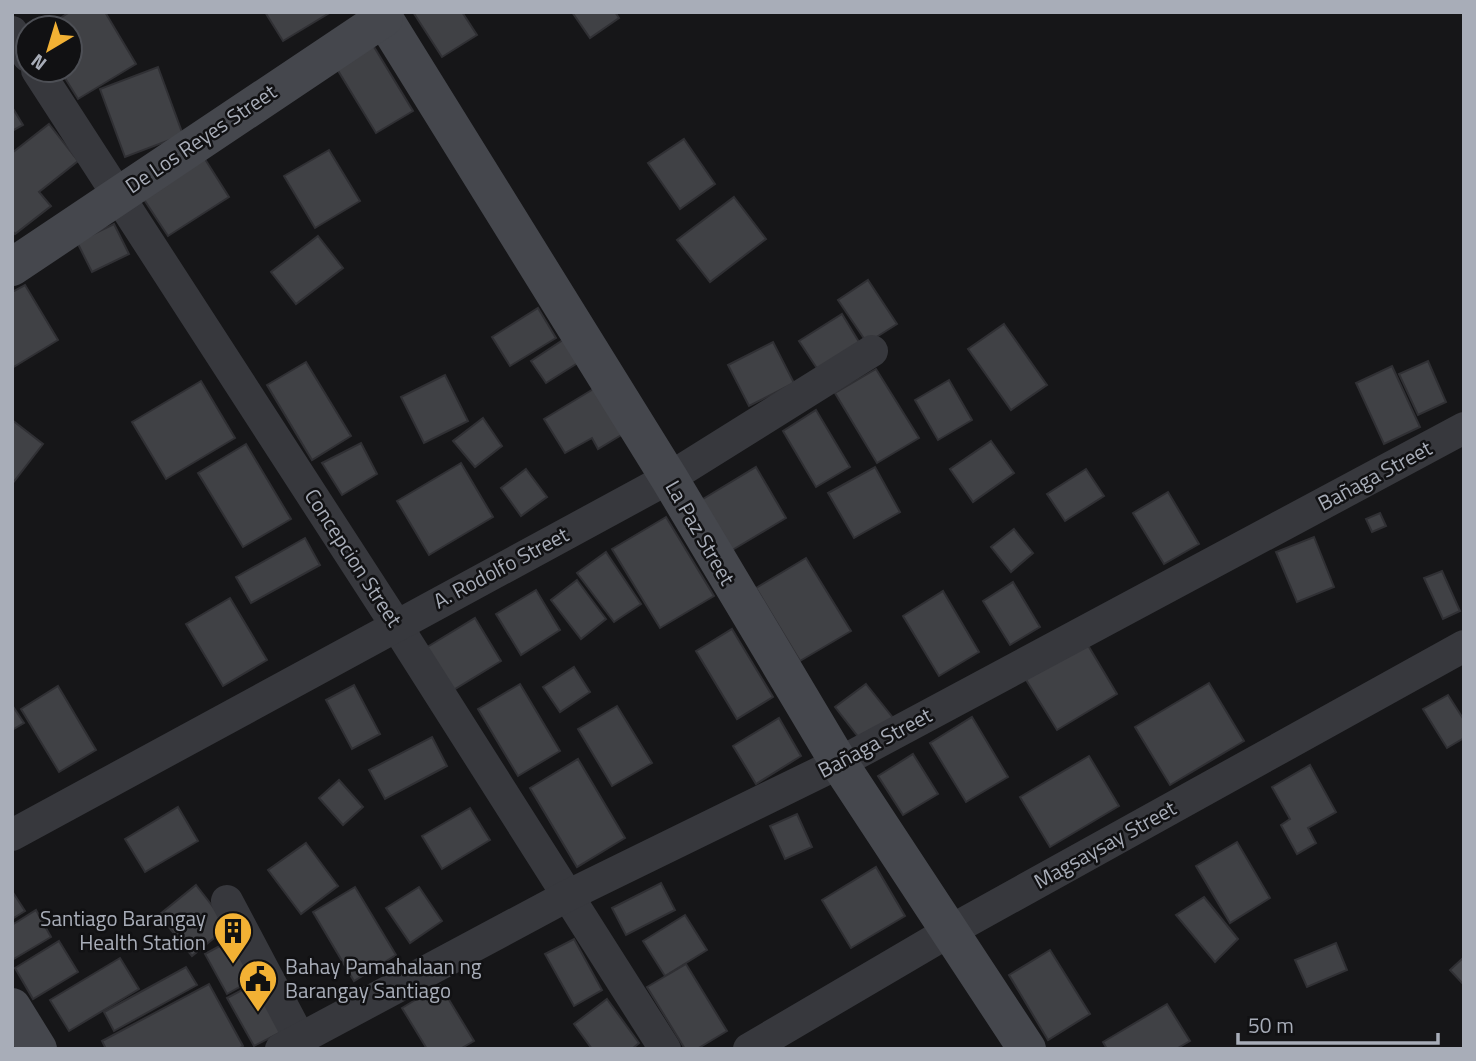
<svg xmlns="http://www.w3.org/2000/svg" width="1476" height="1061" viewBox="0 0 1476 1061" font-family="'Titillium Web',sans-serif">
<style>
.building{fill:#404145;stroke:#303034;stroke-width:2}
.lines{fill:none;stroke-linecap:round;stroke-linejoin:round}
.street{stroke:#37383d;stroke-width:32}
.secondary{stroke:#45474d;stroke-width:38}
.labels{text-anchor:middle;stroke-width:5;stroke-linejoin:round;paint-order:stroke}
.street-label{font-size:21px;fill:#a8adb8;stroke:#111113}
.poi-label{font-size:21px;fill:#a8adb8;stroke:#111113;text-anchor:end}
</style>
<rect width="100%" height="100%" fill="#161618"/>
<g class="building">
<path d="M 70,12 L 105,12 L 136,64 L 78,99 L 60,70 L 70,70 L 70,28 L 44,28 Z"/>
<path d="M 265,12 L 331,12 L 283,41 Z"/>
<path d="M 413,12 L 462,12 L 477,35 L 442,57 Z"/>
<path d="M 572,12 L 615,12 L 619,18 L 590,38 Z"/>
<path d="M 368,37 L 413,111 L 376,133 L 331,59 Z"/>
<path d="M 158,67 L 183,135 L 125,157 L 100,89 Z"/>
<path d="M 12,107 L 23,125 L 12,131 Z"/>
<path d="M 49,124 L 78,161 L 39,192 L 51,206 L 15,234 L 12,230 L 12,153 Z"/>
<path d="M 684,139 L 715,184 L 680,209 L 648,163 Z"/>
<path d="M 329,150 L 360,201 L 315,228 L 284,176 Z"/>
<path d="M 203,156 L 229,197 L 168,236 L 141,195 Z"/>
<path d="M 734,197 L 766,239 L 710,282 L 677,240 Z"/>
<path d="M 114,224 L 129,254 L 92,272 L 77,242 Z"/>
<path d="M 318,236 L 343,268 L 296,304 L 271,272 Z"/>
<path d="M 868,280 L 897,324 L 867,343 L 838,300 Z"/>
<path d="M 25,285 L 58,340 L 12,368 L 12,292 Z"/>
<path d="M 538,308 L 556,338 L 510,366 L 492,337 Z"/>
<path d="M 842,314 L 862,347 L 820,373 L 799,341 Z"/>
<path d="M 1004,324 L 1047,385 L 1011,410 L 968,349 Z"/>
<path d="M 569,336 L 584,359 L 546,383 L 531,361 Z"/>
<path d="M 773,342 L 794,383 L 749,406 L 728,365 Z"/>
<path d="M 1428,361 L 1446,402 L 1418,415 L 1399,374 Z"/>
<path d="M 306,362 L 351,436 L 312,460 L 267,385 Z"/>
<path d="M 1392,366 L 1420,427 L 1384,444 L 1356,383 Z"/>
<path d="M 876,369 L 919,438 L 877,463 L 835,393 Z"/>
<path d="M 445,375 L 468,421 L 424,443 L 401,397 Z"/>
<path d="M 949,380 L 972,420 L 938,440 L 915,400 Z"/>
<path d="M 201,381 L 235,438 L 166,479 L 132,422 Z"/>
<path d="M 595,388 L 623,434 L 598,449 L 592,438 L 565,453 L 544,419 Z"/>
<path d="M 816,410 L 850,467 L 816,487 L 783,431 Z"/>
<path d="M 483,418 L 502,446 L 475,467 L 453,441 Z"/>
<path d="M 12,420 L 43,444 L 12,484 Z"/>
<path d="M 991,441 L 1014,473 L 973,502 L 950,469 Z"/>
<path d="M 361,443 L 377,474 L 342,495 L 322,463 Z"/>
<path d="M 246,444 L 291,519 L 243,547 L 198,473 Z"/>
<path d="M 461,463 L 493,517 L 429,555 L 397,501 Z"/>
<path d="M 756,467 L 786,518 L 729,552 L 698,502 Z"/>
<path d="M 875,467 L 900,512 L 854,538 L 828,493 Z"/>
<path d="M 526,469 L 547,497 L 521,516 L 501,488 Z"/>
<path d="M 1086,469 L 1104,496 L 1065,521 L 1047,494 Z"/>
<path d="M 1168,492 L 1199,544 L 1164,564 L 1133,513 Z"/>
<path d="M 1380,513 L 1386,526 L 1372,532 L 1366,519 Z"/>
<path d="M 666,517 L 714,596 L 660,628 L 612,549 Z"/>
<path d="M 1014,529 L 1033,553 L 1011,572 L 991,547 Z"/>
<path d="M 1314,537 L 1334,587 L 1297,602 L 1276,552 Z"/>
<path d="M 305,538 L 320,565 L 251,603 L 236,577 Z"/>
<path d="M 606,552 L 641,604 L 614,622 L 577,573 Z"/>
<path d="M 806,558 L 851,631 L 800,661 L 756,588 Z"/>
<path d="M 1442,571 L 1460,611 L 1443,619 L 1424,578 Z"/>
<path d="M 577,580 L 606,619 L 581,639 L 551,600 Z"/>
<path d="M 1013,582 L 1040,627 L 1010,645 L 983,601 Z"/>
<path d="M 536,590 L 560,630 L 521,655 L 496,614 Z"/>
<path d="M 943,591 L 979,652 L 939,676 L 903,616 Z"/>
<path d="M 230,598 L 267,660 L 223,686 L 186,624 Z"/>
<path d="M 475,618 L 501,661 L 450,692 L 424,649 Z"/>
<path d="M 732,629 L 773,697 L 737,719 L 696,651 Z"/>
<path d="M 1086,642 L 1117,694 L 1057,730 L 1025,678 Z"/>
<path d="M 574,667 L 590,692 L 560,712 L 543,687 Z"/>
<path d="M 1209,683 L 1244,741 L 1170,785 L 1135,727 Z"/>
<path d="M 520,684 L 560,751 L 518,776 L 478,709 Z"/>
<path d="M 866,684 L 894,719 L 863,743 L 835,707 Z"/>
<path d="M 354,685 L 380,734 L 352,749 L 326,700 Z"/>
<path d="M 58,686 L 96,750 L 59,772 L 21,709 Z"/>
<path d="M 1448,695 L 1464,720 L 1464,738 L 1447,748 L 1423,709 Z"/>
<path d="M 12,705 L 24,723 L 12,730 Z"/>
<path d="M 617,706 L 652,763 L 612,786 L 578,729 Z"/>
<path d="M 972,717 L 1008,777 L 966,802 L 930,743 Z"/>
<path d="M 779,718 L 801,756 L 756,784 L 733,746 Z"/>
<path d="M 432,737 L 447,766 L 385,799 L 369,770 Z"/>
<path d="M 913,754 L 938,794 L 903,815 L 878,776 Z"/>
<path d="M 1089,756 L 1119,806 L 1050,847 L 1020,797 Z"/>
<path d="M 578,759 L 625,838 L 577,867 L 530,788 Z"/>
<path d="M 1310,765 L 1336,812 L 1308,828 L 1316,843 L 1297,854 L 1281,825 L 1290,819 L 1272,787 Z"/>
<path d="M 339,780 L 363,807 L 343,825 L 319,798 Z"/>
<path d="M 178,807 L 198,841 L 145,872 L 125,839 Z"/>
<path d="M 470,808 L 490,840 L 442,869 L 422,836 Z"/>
<path d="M 797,814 L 812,847 L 785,859 L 770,826 Z"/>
<path d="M 1237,842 L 1270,898 L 1230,923 L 1196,866 Z"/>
<path d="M 306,843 L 338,886 L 301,914 L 268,870 Z"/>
<path d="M 876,867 L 905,916 L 851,948 L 822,900 Z"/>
<path d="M 661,883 L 675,910 L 626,935 L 612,908 Z"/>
<path d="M 196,885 L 214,908 L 236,920 L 192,956 L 159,915 Z"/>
<path d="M 355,887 L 396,955 L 354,981 L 313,912 Z"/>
<path d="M 419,887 L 442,921 L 410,943 L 386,908 Z"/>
<path d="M 12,891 L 25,911 L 12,919 Z"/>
<path d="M 1204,897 L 1238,939 L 1215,962 L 1176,915 Z"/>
<path d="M 36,910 L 51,937 L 12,960 L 12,925 Z"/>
<path d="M 685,915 L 707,950 L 665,976 L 643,941 Z"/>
<path d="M 238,936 L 261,975 L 227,994 L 205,954 Z"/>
<path d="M 574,939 L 602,990 L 574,1006 L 545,954 Z"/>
<path d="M 59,941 L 78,972 L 33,999 L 15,968 Z"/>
<path d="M 1336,943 L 1347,970 L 1307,987 L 1295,960 Z"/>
<path d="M 1050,950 L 1090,1014 L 1048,1040 L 1009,975 Z"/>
<path d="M 1464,957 L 1464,985 L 1450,970 Z"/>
<path d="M 120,958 L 139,989 L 69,1031 L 50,1000 Z"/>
<path d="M 686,964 L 727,1031 L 697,1049 L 685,1049 L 647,987 Z"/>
<path d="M 186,967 L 197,985 L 114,1031 L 104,1012 Z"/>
<path d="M 261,980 L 289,1028 L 254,1046 L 227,998 Z"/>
<path d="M 209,984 L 243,1046 L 238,1049 L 106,1049 L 102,1041 Z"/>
<path d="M 440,985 L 474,1041 L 460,1049 L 427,1049 L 402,1008 Z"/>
<path d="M 607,999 L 639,1043 L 632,1049 L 592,1049 L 574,1024 Z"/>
<path d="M 1167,1004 L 1190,1041 L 1176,1049 L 1107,1049 L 1103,1042 Z"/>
</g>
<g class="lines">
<g class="street">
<path d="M 12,32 L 28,56"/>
<path d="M 37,70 L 396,625 L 665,1049"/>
<path d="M 12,835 L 669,478 L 872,351"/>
<path d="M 227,901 L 300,1039"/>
<path d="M 281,1049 L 567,896 L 839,763 L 1464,428"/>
<path d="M 749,1049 L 950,931 L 1464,646"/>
</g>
<g class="secondary">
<path d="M 380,12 L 669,478 L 839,763 L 1027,1049"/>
<path d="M 12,267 L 384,18"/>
<path d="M 12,1007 L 38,1049"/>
</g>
</g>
<defs>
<g id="building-pin" transform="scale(2.0125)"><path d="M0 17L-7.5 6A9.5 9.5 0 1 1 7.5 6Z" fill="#f2b134" stroke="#111113"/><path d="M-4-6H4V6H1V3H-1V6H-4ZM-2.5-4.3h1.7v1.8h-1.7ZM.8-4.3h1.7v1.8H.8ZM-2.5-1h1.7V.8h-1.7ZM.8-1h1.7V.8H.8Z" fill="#111"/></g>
<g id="civic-pin" transform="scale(2.0125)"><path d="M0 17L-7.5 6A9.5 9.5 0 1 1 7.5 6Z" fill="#f2b134" stroke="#111113"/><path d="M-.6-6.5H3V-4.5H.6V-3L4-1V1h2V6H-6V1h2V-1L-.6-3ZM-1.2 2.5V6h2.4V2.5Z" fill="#111"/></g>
</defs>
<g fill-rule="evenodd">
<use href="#building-pin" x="233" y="931"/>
<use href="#civic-pin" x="258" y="979"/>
</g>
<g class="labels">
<g class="street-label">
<text transform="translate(201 139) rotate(-34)" y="7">De Los Reyes Street</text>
<text transform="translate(1375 476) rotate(-28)" y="7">Bañaga Street</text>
<text transform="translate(700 533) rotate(60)" y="7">La Paz Street</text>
<text transform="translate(353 558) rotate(57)" y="7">Concepcion Street</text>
<text transform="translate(501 568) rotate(-28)" y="7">A. Rodolfo Street</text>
<text transform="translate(875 743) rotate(-28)" y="7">Bañaga Street</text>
<text transform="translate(1105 845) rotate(-29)" y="7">Magsaysay Street</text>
</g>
<g class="poi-label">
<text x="206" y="926">Santiago Barangay<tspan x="206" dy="24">Health Station</tspan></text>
<text x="285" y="974" text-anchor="start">Bahay Pamahalaan ng<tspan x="285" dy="24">Barangay Santiago</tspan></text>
</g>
</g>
<rect width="1476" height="1061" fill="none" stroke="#a8adb8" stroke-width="28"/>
<g transform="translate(49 49) rotate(218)"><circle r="33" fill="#111113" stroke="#4d4f55" stroke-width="2"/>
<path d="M0-5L12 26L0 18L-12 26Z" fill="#f2b134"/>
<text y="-10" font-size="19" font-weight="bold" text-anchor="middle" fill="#a8adb8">N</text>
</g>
<path d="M1238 1033v10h200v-10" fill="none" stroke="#a8adb8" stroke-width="3.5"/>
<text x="1248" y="1033" font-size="21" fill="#a8adb8" stroke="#111113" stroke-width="5" paint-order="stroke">50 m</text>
</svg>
